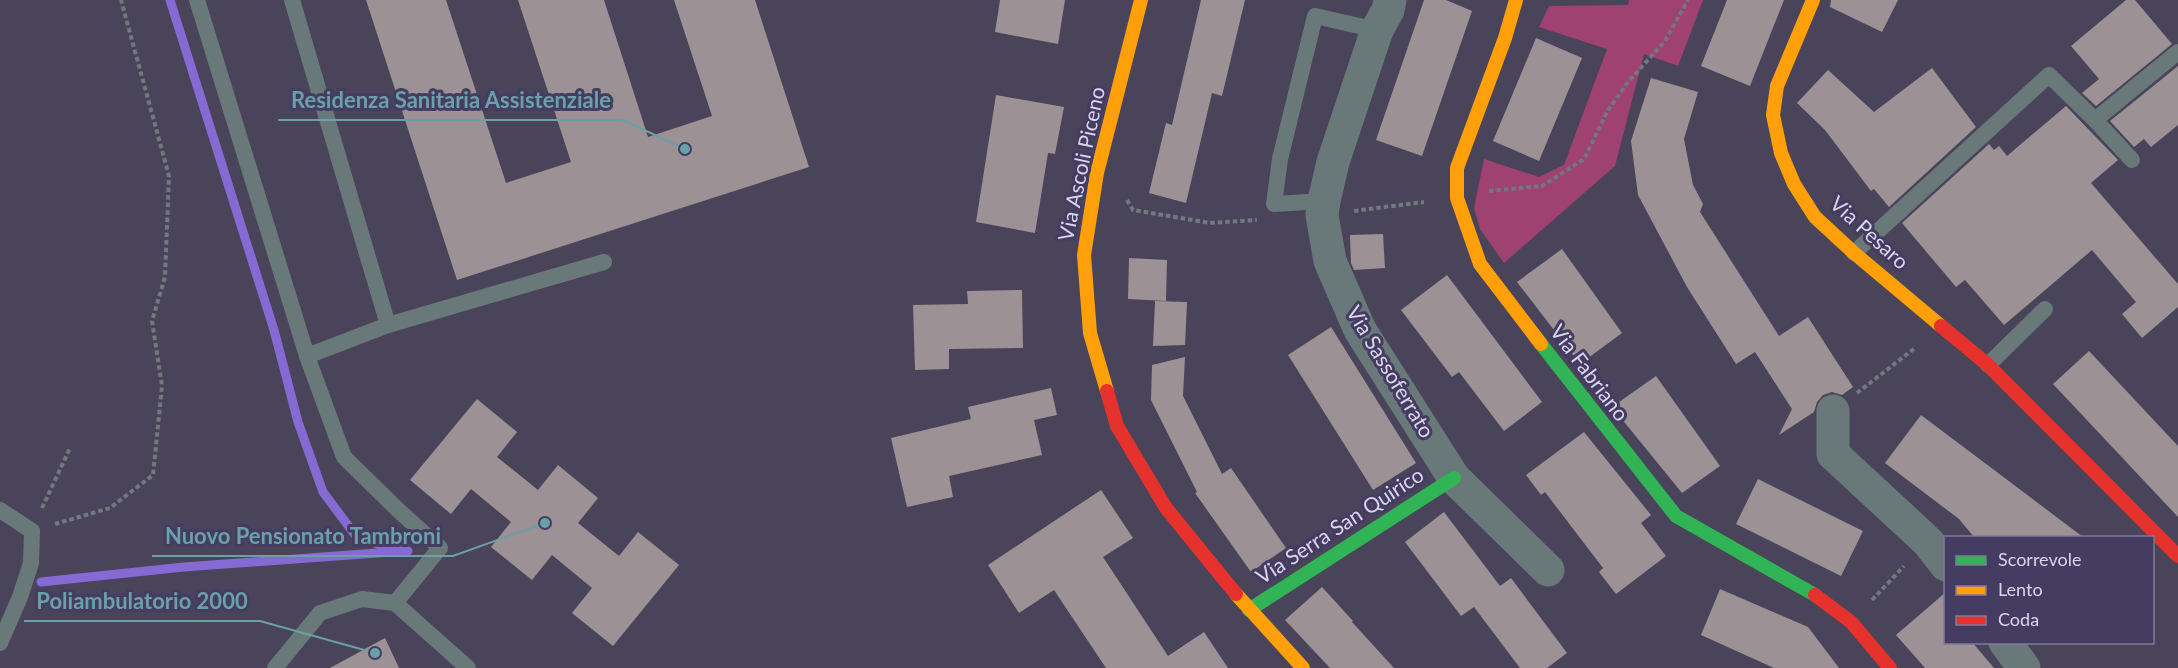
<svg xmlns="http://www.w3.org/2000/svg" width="2178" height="668" viewBox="0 0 2178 668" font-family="Lato,sans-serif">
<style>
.green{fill:#9f4171}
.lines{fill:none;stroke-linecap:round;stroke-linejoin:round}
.stream{stroke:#866ad3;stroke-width:9}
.building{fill:#9c9195}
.path{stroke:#71797e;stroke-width:4;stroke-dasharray:4.5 3;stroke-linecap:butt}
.lane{stroke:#69797a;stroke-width:16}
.street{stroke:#69797a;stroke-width:33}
.fast{stroke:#30b455;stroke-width:14}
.slow{stroke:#ff9f0a;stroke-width:14}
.jam{stroke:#e5322d;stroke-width:14}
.labels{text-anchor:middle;stroke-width:6;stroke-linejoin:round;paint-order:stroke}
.street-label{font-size:21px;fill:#d9d5ec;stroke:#443c61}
.leader{fill:none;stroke:#6aa1a7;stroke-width:2}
.callout-dot{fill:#6aa1a7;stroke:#443c61;stroke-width:2}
.callout-label{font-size:22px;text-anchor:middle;font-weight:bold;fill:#6aa1a7;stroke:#443c61;stroke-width:6;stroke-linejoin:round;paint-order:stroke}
</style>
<rect width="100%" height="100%" fill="#494459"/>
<path class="green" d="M 1629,0 L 1703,0 L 1678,66 L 1644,54 L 1615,166 L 1504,263 L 1480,229 L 1474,208 L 1484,159 L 1539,177 L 1564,165 L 1607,49 L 1539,27 L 1549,6 L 1628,5 Z"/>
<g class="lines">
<g class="stream">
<path d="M 170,0 L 274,330 L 298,422 L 323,492 L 356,536 L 396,551 L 408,551"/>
<path d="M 41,582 L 184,567 L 391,552"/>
</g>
</g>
<g class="building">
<path d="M 366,0 L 446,0 L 506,183 L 571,162 L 518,0 L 604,0 L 648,137 L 712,116 L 674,0 L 755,0 L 809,167 L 457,280 Z"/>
<path d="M 1000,0 L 1065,0 L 1058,44 L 995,32 Z"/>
<path d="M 1201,0 L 1245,0 L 1222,96 L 1212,93 L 1186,203 L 1149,193 L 1166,123 L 1172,125 Z"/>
<path d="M 1424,0 L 1446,0 L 1472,11 L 1422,156 L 1376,140 Z"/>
<path d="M 1727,0 L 1784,0 L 1750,86 L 1701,66 Z"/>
<path d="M 1831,0 L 1898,0 L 1882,32 L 1830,7 Z"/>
<path d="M 2126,0 L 2135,0 L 2172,44 L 2096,106 L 2082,93 L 2099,79 L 2071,46 Z"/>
<path d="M 1536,38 L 1582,58 L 1539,161 L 1493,141 Z"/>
<path d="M 2178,66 L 2178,125 L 2151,147 L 2144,139 L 2134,147 L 2110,121 Z"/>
<path d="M 1932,68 L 1976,127 L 1889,207 L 1874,189 L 1871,191 L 1825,130 L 1797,103 L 1828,70 L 1874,112 Z"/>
<path d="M 1651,78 L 1698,92 L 1684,139 L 1693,185 L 1703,204 L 1700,212 L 1779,336 L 1808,317 L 1853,387 L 1842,395 L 1832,392 L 1823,395 L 1817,402 L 1814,412 L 1779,435 L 1792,409 L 1755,352 L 1736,364 L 1687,287 L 1638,195 L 1631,141 Z"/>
<path d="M 996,95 L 1064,107 L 1055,154 L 1048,153 L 1035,233 L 976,222 Z"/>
<path d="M 2066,106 L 2118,160 L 2091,183 L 2178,284 L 2178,307 L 2142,338 L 2122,314 L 2136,302 L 2092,250 L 2004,325 L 1965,280 L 1956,287 L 1902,223 L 1989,144 L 1994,150 L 1999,146 L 2007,156 Z"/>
<path d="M 1383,234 L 1385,268 L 1354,270 L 1351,263 L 1350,235 Z"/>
<path d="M 1562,249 L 1622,333 L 1580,364 L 1517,282 Z"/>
<path d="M 1129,258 L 1167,260 L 1166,301 L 1128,299 Z"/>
<path d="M 1447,275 L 1542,402 L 1504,431 L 1459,372 L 1452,377 L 1401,310 Z"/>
<path d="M 1022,290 L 1023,348 L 949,349 L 949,369 L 915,370 L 913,305 L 968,304 L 967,291 Z"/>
<path d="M 1155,301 L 1187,302 L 1185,345 L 1153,346 Z"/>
<path d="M 1331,327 L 1416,463 L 1373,490 L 1288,355 Z"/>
<path d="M 2089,351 L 2178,446 L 2178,517 L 2053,384 Z"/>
<path d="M 1185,357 L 1183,396 L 1222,474 L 1231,468 L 1286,548 L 1251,572 L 1195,493 L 1197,492 L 1151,400 L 1152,365 Z"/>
<path d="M 1656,376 L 1720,466 L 1682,493 L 1612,407 Z"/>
<path d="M 1051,388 L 1057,415 L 1034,420 L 1042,455 L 949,476 L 953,497 L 907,507 L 891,438 L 971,419 L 968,407 Z"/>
<path d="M 477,399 L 517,432 L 497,457 L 538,490 L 558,465 L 598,498 L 578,523 L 619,556 L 638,532 L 679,565 L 613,646 L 572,613 L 592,588 L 552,555 L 532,580 L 491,547 L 511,522 L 471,489 L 451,514 L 410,480 Z"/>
<path d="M 1921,415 L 2083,537 L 1974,537 L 1959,519 L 1885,463 Z"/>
<path d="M 1584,432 L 1651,515 L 1641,523 L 1666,556 L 1616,594 L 1599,572 L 1603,568 L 1545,492 L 1541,495 L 1526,475 Z"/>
<path d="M 1758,479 L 1863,531 L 1841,576 L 1736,524 Z"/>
<path d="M 1101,490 L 1133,538 L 1103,557 L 1168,656 L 1204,632 L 1228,668 L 1106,668 L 1054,590 L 1019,613 L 988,565 Z"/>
<path d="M 1444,512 L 1500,586 L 1511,578 L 1567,653 L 1547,668 L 1520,668 L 1474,607 L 1461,616 L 1405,542 Z"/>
<path d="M 1322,587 L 1353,621 L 1352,622 L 1394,668 L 1330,668 L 1285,620 Z"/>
<path d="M 1720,589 L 1808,627 L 1839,668 L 1774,668 L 1701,635 Z"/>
<path d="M 1946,592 L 1946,642 L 1972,642 L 1994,668 L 1925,668 L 1896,635 Z"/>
<path d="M 385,638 L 399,668 L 330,668 Z"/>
</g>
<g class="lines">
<g class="path">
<path d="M 1489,191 L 1542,186 L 1584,159 L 1608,110 L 1628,82 L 1665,41 L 1688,0"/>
<path d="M 1127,200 L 1133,210 L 1210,223 L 1257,220"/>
<path d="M 1354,211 L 1424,202"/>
<path d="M 1857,393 L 1915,348"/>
<path d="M 42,508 L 70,448"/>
<path d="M 55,524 L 110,508 L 153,475 L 162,386 L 152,321 L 165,277 L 169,176 L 121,0"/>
<path d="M 1872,600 L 1904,566"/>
</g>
<g class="lane">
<path d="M 197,0 L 307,356 L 344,457 L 396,508 L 440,548 L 395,603"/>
<path d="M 292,0 L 388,325"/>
<path d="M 2095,120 L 2178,52"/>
<path d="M 1324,201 L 1274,204 L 1280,159 L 1315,16 L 1377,30"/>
<path d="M 1854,253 L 2049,75 L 2095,120 L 2132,160"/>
<path d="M 307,356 L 388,325 L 604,262"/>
<path d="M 1988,365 L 2045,309"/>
<path d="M 0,510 L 32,531 L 31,563 L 20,597 L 0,643"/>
<path d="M 275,668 L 320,613 L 362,599 L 395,603 L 468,668"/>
</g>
<g class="street">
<path d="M 1390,0 L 1388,10 L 1377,30 L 1333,162 L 1324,201 L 1322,215 L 1330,261 L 1360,330 L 1454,478 L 1548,570"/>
<path d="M 1833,411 L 1833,454 L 1928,542 L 1946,565"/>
<path d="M 2005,642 L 2024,668"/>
</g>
<g class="fast">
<path d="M 1541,344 L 1676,516 L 1815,595"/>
<path d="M 1249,610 L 1454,478"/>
</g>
<g class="slow">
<path d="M 1516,0 L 1505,38 L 1457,168 L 1457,198 L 1480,264 L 1541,344"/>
<path d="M 1813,0 L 1777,86 L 1773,115 L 1781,153 L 1794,184 L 1815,217 L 1854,253 L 1941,326"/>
<path d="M 1107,391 L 1090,333 L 1084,255 L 1097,173 L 1141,0"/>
<path d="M 1236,594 L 1303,668"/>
</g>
<g class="jam">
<path d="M 1941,326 L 1988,365 L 2178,556"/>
<path d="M 1107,391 L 1117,426 L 1166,508 L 1236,594"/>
<path d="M 1815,595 L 1851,622 L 1890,668"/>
</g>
</g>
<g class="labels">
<g class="street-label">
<text transform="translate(1082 164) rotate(-78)" y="7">Via Ascoli Piceno</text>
<text transform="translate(1869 233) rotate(42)" y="7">Via Pesaro</text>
<text transform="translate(1390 372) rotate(59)" y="7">Via Sassoferrato</text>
<text transform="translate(1589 373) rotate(53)" y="7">Via Fabriano</text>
<text transform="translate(1340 526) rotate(-33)" y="7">Via Serra San Quirico</text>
</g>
</g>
<path class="leader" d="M685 149L623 120H278M545 523L453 556H152M375 653L260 621H24"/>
<g class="callout-dot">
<circle cx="685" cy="149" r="6"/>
<circle cx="545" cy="523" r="6"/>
<circle cx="375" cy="653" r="6"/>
</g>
<g class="callout-label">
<text x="451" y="108">Residenza Sanitaria Assistenziale</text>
<text x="303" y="544">Nuovo Pensionato Tambroni</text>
<text x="142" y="609">Poliambulatorio 2000</text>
</g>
<rect x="1944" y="536" width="210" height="108" fill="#443c61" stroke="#807999" stroke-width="1.5"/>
<rect x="1956" y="556" width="30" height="9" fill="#30b455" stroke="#807999" stroke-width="1.5"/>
<text x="1998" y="566" font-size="18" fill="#d9d5ec">Scorrevole</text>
<rect x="1956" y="586" width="30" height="9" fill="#ff9f0a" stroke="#807999" stroke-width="1.5"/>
<text x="1998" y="596" font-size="18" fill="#d9d5ec">Lento</text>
<rect x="1956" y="616" width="30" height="9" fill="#e5322d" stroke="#807999" stroke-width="1.5"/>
<text x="1998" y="626" font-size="18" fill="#d9d5ec">Coda</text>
</svg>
